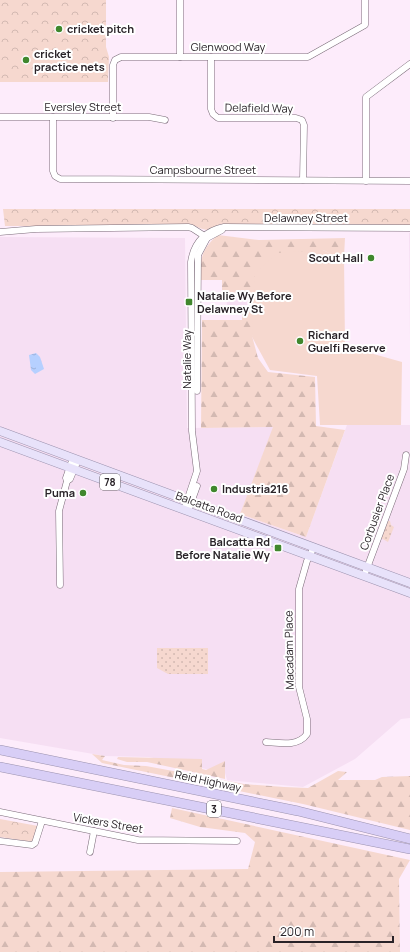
<svg xmlns="http://www.w3.org/2000/svg" width="410" height="952" viewBox="0 0 410 952" font-family="Manrope,sans-serif">
<style>
.built{fill:#f6dff3}
.grass{fill:url(#grass-dots)}
.forest{fill:url(#forest-firs)}
.park{fill:url(#park-crowns)}
.pitch{fill:#f6d8cf}
.water{fill:url(#water-ripples)}
.lines{fill:none;stroke-linecap:round;stroke-linejoin:round}
.minor-casing{stroke:#7a6b78;stroke-width:7}
.major-casing{stroke:#9b92ae;stroke-width:9}
.highway-casing{stroke:#9b92ae;stroke-width:10}
.minor{stroke:#fff;stroke-width:6}
.major{stroke:#e8e2fa;stroke-width:8}
.highway{stroke:#d8cef6;stroke-width:9}
.poi-dot{fill:#40872d;stroke:#fff;stroke-width:1.5}
.labels{text-anchor:middle;stroke-width:4;stroke-linejoin:round;paint-order:stroke}
.shield{fill:#fff;stroke:#696568;stroke-width:1}
.shield-label{font-size:10px;font-weight:bold;fill:#292328}
.poi-label{font-size:11px;font-weight:bold;fill:#292328;stroke:#fff;text-anchor:start}
.street-label{font-size:11px;fill:#292328;stroke:#fff}
</style>
<defs>
<pattern id="grass-dots" width="8" height="8" patternUnits="userSpaceOnUse"><rect width="8" height="8" fill="#f6d8cf"/><path d="M2 2h.1M6 6h.1" fill="none" stroke="#d3b9b2" stroke-width="1.8" stroke-linecap="round"/></pattern>
<pattern id="forest-firs" width="22" height="20" patternUnits="userSpaceOnUse"><rect width="22" height="20" fill="#f6d8cf"/><path d="M5 1l3.5 6h-7zM16 11l3.5 6h-7z" fill="#d3b9b2"/></pattern>
<pattern id="park-crowns" width="20" height="18" patternUnits="userSpaceOnUse"><rect width="20" height="18" fill="#f6d8cf"/><path d="M2 6a3 3 0 1 1 6 0M12 15a3 3 0 1 1 6 0" fill="none" stroke="#d3b9b2"/></pattern>
<pattern id="water-ripples" width="26" height="14" patternUnits="userSpaceOnUse"><rect width="26" height="14" fill="#b6d0ff"/><path d="M2 4q2-2 4 0t4 0M15 11q2-2 4 0t4 0" fill="none" stroke="#9cb2db"/></pattern>
</defs>
<rect width="100%" height="100%" fill="#fdecfb"/>
<g class="built">
<path d="M 409,233 L 410,233 L 410,344 Z"/>
<path d="M 0,237 L 185,238 L 187,428 L 274,427 L 240,514 L 306,537 L 347,425 L 410,425 L 410,718 L 401,719 L 355,759 L 303,787 L 227,780 L 225,773 L 149,757 L 105,756 L 0,738 Z"/>
<path d="M 236,294 L 247,294 L 247,305 L 227,305 L 226,298 L 236,298 Z"/>
</g>
<g class="grass">
<path d="M 387,521 L 390,521 L 391,525 L 394,527 L 388,542 L 381,538 Z"/>
<path d="M 157,648 L 208,648 L 208,674 L 168,674 L 157,668 Z"/>
</g>
<g class="forest">
<path d="M 218,235 L 259,240 L 345,238 L 344,257 L 337,257 L 323,250 L 252,336 L 258,358 L 268,372 L 315,377 L 316,426 L 345,430 L 306,537 L 240,514 L 273,427 L 201,428 L 202,320 L 242,320 L 242,307 L 249,306 L 249,293 L 222,292 L 222,280 L 198,280 C 201,259 201,249 218,235 Z"/>
<path d="M 92,754 L 105,756 L 102,760 L 124,765 L 146,766 L 244,784 L 284,787 L 308,788 L 338,771 L 347,772 L 338,780 L 375,780 L 382,777 L 410,776 L 410,830 L 303,804 L 102,763 Z"/>
<path d="M 118,757 L 202,759 L 202,769 L 206,770 L 225,761 L 225,779 L 147,762 L 127,762 L 117,759 Z"/>
<path d="M 172,808 L 410,860 L 399,879 L 400,952 L 0,952 L 0,872 L 248,869 L 255,842 L 245,833 L 200,827 L 170,818 Z"/>
</g>
<g class="park">
<path d="M 0,0 L 106,0 L 106,47 L 109,57 L 108,82 L 0,82 Z"/>
<path d="M 3,209 L 410,209 L 410,226 L 220,224 C 212,232 205,231 195,226 L 5,226 Z"/>
<path d="M 0,819 L 38,826 L 33,842 L 0,837 Z"/>
</g>
<path class="pitch" d="M 323,250 L 337,257 L 344,257 L 345,346 L 402,362 L 401,425 L 320,425 L 317,376 L 270,370 L 252,337 L 255,273 L 277,253 Z"/>
<path class="water" d="M 36,353 L 40,357 L 44,369 L 35,374 L 31,370 L 29,355 Z"/>
<g class="lines">
<g class="minor-casing">
<g id="minor">
<path d="M 180,0 L 180,57"/>
<path d="M 211,57 L 211,109 L 213,114 L 218,118 L 296,118 L 302,120 L 304,125 L 303,180"/>
<path d="M 0,117 L 149,117 L 165,120"/>
<path d="M 53,117 L 53,171 L 55,176 L 60,179 L 410,181"/>
<path d="M 113,118 L 113,65 L 115,60 L 121,57 L 308,57 L 365,25 L 365,0"/>
<path d="M 366,181 L 366,97 L 410,64"/>
<path d="M 0,232 L 36,229 L 188,227 L 192,228 L 206,237"/>
<path d="M 197,391 L 198,255 L 207,238 L 222,230"/>
<path d="M 67,481 L 70,479 L 78,460"/>
<path d="M 184,510 L 197,471 L 192,431 L 191,262 C 194,242 205,231 224,227 L 410,228"/>
<path d="M 188,511 L 197,486"/>
<path d="M 364,576 L 404,469 L 406,455"/>
<path d="M 60,585 L 59,511 L 67,481 L 66,478 L 73,458"/>
<path d="M 266,742 C 280,743 298,747 307,734 L 307,719 L 299,687 L 299,589 L 307,561 L 314,547"/>
<path d="M 0,812 L 138,840 L 237,841"/>
<path d="M 0,841 L 32,845 L 35,843 L 42,821"/>
<path d="M 90,852 L 94,831"/>
</g>
</g>
<g class="major-casing">
<g id="major">
<path d="M 0,431 L 410,583"/>
<path d="M 0,442 L 410,593"/>
</g>
</g>
<g class="highway-casing">
<g id="highway">
<path d="M 0,750 L 298,811 L 410,839"/>
<path d="M 0,767 L 410,849"/>
</g>
</g>
<use href="#minor" class="minor"/>
<use href="#major" class="major"/>
<use href="#highway" class="highway"/>
</g>
<g class="poi-dot">
<circle cx="59" cy="29" r="4"/>
<circle cx="26" cy="60" r="4"/>
<circle cx="371" cy="258" r="4"/>
<rect x="185" y="298" width="8" height="8" rx="2"/>
<circle cx="300" cy="341" r="4"/>
<circle cx="214" cy="489" r="4"/>
<circle cx="83" cy="493" r="4"/>
<rect x="274" y="544" width="8" height="8" rx="2"/>
</g>
<g class="labels">
<g class="shield">
<rect x="100" y="474" width="20" height="16" rx="3"/>
<rect x="207" y="801" width="14" height="16" rx="3"/>
</g>
<g class="shield-label">
<text x="110" y="486">78</text>
<text x="214" y="813">3</text>
</g>
<g class="poi-label">
<text x="67" y="33">cricket pitch</text>
<text x="34" y="58">cricket<tspan x="34" dy="13">practice nets</tspan></text>
<text x="363" y="262" text-anchor="end">Scout Hall</text>
<text x="197" y="300">Natalie Wy Before<tspan x="197" dy="13">Delawney St</tspan></text>
<text x="308" y="339">Richard<tspan x="308" dy="13">Guelfi Reserve</tspan></text>
<text x="222" y="493">Industria216</text>
<text x="75" y="497" text-anchor="end">Puma</text>
<text x="270" y="546" text-anchor="end">Balcatta Rd<tspan x="270" dy="13">Before Natalie Wy</tspan></text>
</g>
<g class="street-label">
<text x="228" y="51">Glenwood Way</text>
<text x="83" y="111">Eversley Street</text>
<text transform="translate(259 108) rotate(1)" y="4">Delafield Way</text>
<text x="203" y="174">Campsbourne Street</text>
<text x="306" y="222">Delawney Street</text>
<text transform="translate(187 359) rotate(-90)" y="4">Natalie Way</text>
<text transform="translate(209 507) rotate(20)" y="4">Balcatta Road</text>
<text transform="translate(377 512) rotate(-70)" y="4">Corbusier Place</text>
<text transform="translate(289 650) rotate(-91)" y="4">Macadam Place</text>
<text transform="translate(208 781) rotate(12)" y="4">Reid Highway</text>
<text transform="translate(108 823) rotate(10)" y="4">Vickers Street</text>
</g>
</g>
<path d="M274 936v6h119v-6" fill="none" stroke="#292328" stroke-width="2"/>
<text x="280" y="936" font-size="12" fill="#292328" stroke="#ffffff" stroke-width="3" paint-order="stroke">200 m</text>
</svg>
